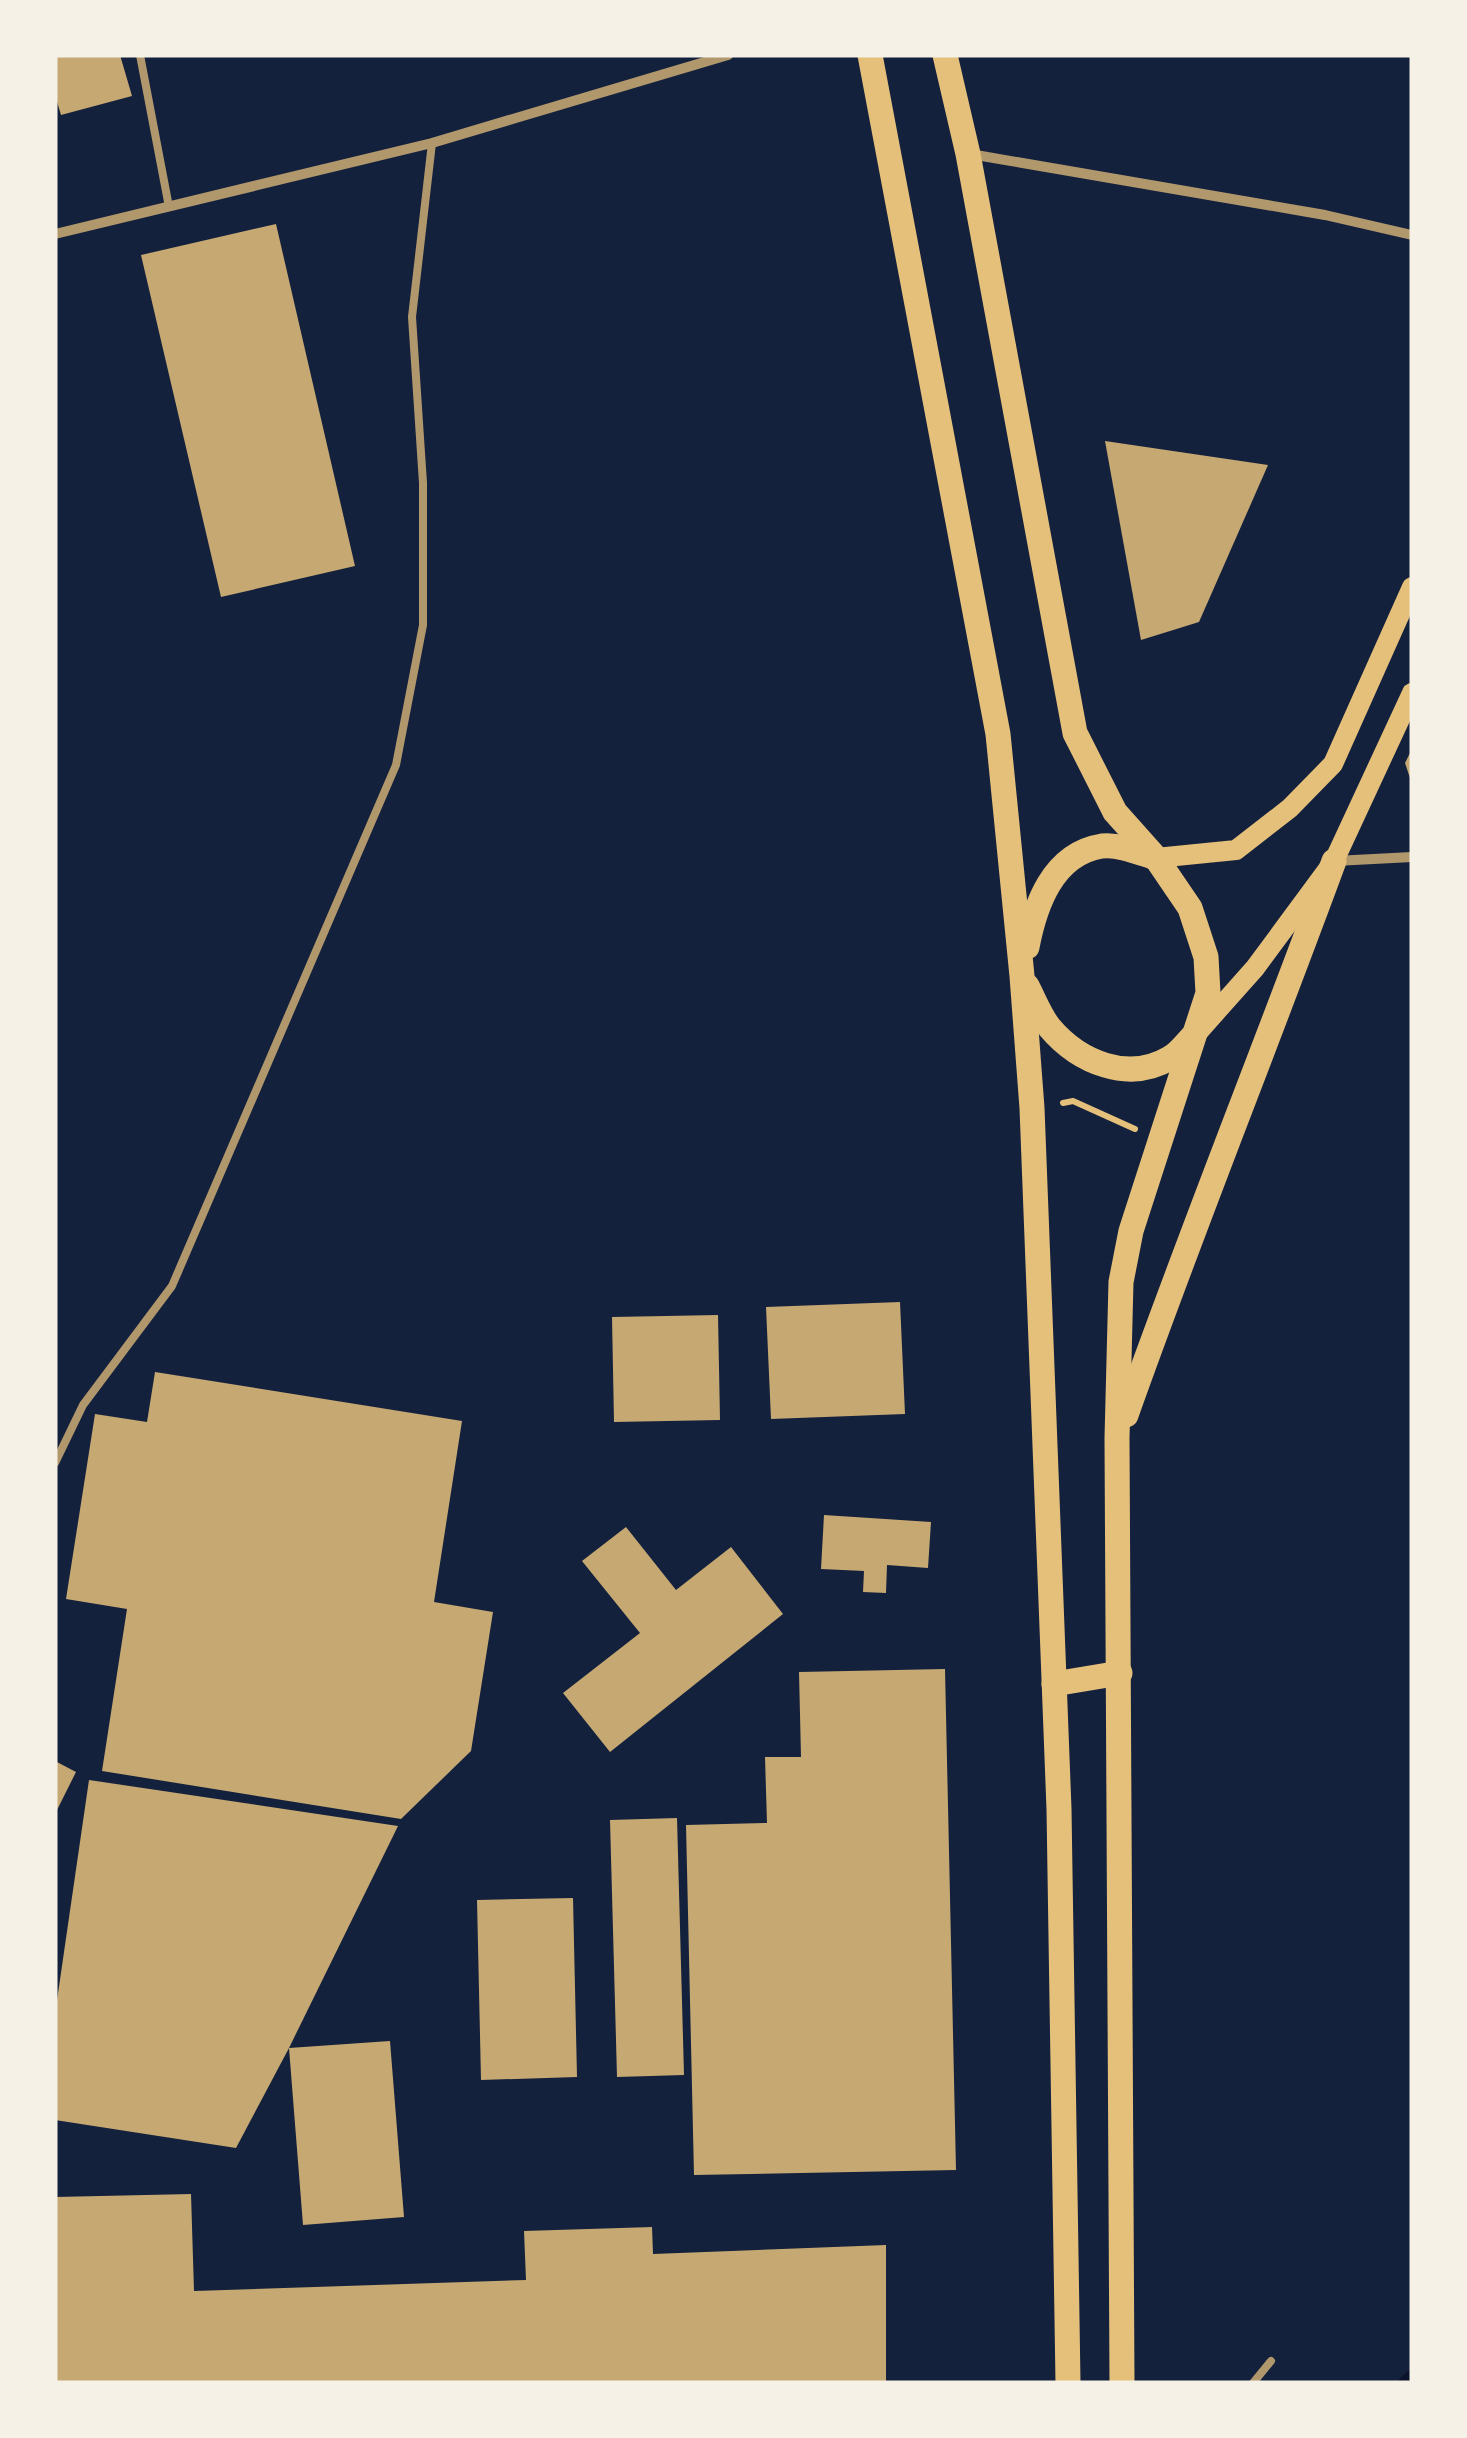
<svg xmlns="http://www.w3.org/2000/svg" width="1467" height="2438" viewBox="0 0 1467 2438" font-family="Inter,sans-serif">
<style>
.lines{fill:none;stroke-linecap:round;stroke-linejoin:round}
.stream{stroke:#0b132b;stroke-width:11}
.building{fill:#c6a872}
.path{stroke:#e5c07b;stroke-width:6}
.service{stroke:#b1986c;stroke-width:8}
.minor{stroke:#b1986c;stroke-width:10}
.secondary{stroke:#e5c07b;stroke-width:20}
.primary{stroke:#e5c07b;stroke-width:25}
</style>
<rect width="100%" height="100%" fill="#14213d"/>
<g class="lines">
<path class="stream" d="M 1403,2383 L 1412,2375"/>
</g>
<g class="building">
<path d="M 55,55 L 120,55 L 132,96 L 61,115 L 55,95 Z"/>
<path d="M 276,224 L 355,566 L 221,597 L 141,255 Z"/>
<path d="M 1105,441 L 1268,465 L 1199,622 L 1141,640 Z"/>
<path d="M 1412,749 L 1412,781 L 1411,781 L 1405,763 Z"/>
<path d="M 900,1302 L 905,1414 L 771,1419 L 766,1307 Z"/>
<path d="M 718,1315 L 720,1420 L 614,1422 L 612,1317 Z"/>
<path d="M 155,1372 L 462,1421 L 434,1602 L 493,1612 L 471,1751 L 401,1819 L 102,1771 L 127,1609 L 66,1599 L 95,1414 L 147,1422 Z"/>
<path d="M 824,1515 L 931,1522 L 928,1568 L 887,1565 L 886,1593 L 863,1592 L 864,1571 L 821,1569 Z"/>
<path d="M 626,1527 L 676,1590 L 731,1547 L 783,1614 L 610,1752 L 563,1693 L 640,1633 L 582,1561 Z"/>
<path d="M 945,1669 L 956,2170 L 694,2175 L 686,1825 L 767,1823 L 765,1757 L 801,1757 L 799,1672 Z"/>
<path d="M 55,1761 L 76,1772 L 55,1814 Z"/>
<path d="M 89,1780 L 398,1826 L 289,2048 L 236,2148 L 55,2120 L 55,2014 Z"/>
<path d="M 677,1818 L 684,2075 L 617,2077 L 610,1820 Z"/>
<path d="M 573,1898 L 577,2077 L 481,2080 L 477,1900 Z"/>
<path d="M 390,2041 L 404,2217 L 303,2225 L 289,2048 Z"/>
<path d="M 191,2194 L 194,2291 L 526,2280 L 524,2231 L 652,2227 L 653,2254 L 886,2245 L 886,2383 L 55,2383 L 55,2197 Z"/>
</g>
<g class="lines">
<path class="path" d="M 1063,1103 L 1073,1101 L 1135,1129"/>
<g class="service">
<path d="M 140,55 L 169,207"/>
<path d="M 55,1463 L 83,1405 L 172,1286 L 396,765 L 423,625 L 423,483 L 412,317 L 432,143"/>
<path d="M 1253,2383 L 1271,2361"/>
</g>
<g class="minor">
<path d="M 970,154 L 1325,215 L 1412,235"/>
<path d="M 55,234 L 432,143 L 728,55"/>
<path d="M 1335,861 L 1412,857"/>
</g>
<g class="secondary">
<path d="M 1156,858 L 1236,850 L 1290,808 L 1333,764 L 1412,587"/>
<path d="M 1199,1031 L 1255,968 L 1334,861 L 1412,693"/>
</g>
<g class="primary">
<path d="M 870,55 L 998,734 L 1022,976 L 1032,1108 L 1059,1809 L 1068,2383"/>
<path d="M 945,55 L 968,154 L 1075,733 L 1115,812 L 1156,858 L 1190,908 L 1206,957 L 1208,993 L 1131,1231 L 1121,1282 L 1117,1438 L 1122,2383"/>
<path d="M 1027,947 C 1035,906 1052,854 1102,846 C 1119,844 1140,853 1156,858"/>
<path d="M 1027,986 C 1034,999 1040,1016 1050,1028 C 1079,1062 1128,1083 1170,1058 C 1179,1053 1186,1043 1193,1036"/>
<path d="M 1126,1415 C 1192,1229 1266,1046 1334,861"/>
<path d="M 1054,1684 L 1120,1673"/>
</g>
</g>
<rect width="1467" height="2438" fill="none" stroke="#f6f1e7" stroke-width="115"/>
</svg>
